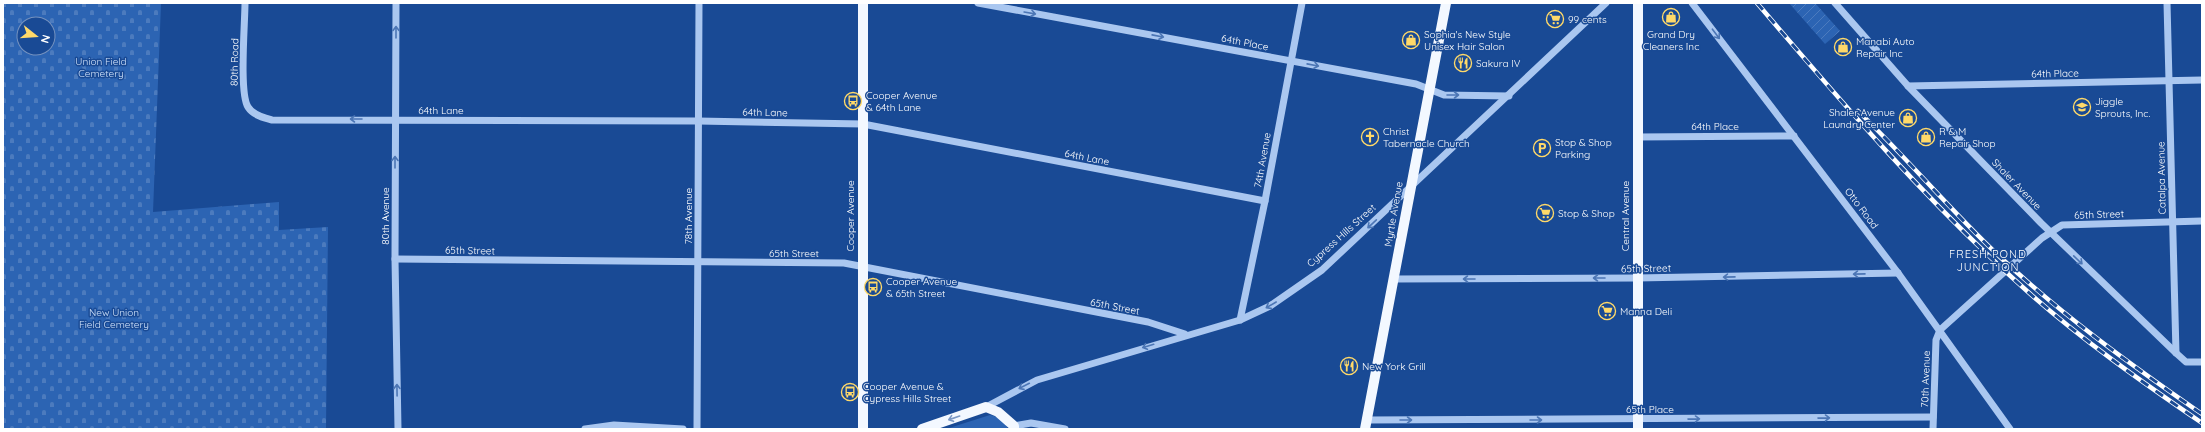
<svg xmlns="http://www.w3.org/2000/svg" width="2205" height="432" viewBox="0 0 2205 432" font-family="Quicksand,sans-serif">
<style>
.cemetery{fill:url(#cemetery-stones);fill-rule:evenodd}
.park{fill:#2c64b3}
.garden{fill:url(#garden-furrows)}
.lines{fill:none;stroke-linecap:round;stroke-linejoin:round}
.minor{stroke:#aac7f0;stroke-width:7}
.major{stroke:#f3f8ff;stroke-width:10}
.rail-casing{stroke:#fff;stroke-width:4.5}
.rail{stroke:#194a95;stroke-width:3;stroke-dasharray:9;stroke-linecap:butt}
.oneway{stroke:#4c76b5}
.oneway2{stroke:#7b98c5}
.labels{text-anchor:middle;stroke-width:3;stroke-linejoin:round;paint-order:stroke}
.poi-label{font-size:10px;fill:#fff;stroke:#194a95;text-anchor:start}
.street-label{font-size:10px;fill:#fff;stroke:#194a95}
.park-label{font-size:10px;fill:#d1e3fb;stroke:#194a95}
.neighbourhood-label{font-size:11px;letter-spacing:1px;fill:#fff;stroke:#194a95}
</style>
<defs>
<pattern id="cemetery-stones" width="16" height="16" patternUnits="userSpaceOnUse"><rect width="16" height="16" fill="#2c64b3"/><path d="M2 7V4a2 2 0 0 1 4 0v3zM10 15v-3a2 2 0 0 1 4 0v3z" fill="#4c7bbe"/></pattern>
<pattern id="garden-furrows" width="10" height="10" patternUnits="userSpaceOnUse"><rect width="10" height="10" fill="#2c64b3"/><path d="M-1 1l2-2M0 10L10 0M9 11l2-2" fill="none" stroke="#4c7bbe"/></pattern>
</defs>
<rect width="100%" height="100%" fill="#194a95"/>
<path class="cemetery" d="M 3,3 L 161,3 L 153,212 L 279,202 L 279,230 L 328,227 L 326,429 L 3,429 ZM 24,24 L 48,24 L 48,48 L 24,48 Z"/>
<path class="park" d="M 990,415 C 999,417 1004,420 1008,429 L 946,429 Z"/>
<path class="garden" d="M 1789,3 L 1815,3 L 1840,31 L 1825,44 Z"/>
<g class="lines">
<g class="minor">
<path d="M 245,3 C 245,23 239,93 248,107 C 253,115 264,118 272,120 L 698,121 L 863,124 L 1265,201"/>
<path d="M 396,3 L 395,259 L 398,429"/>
<path d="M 978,3 L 1416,84 L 1444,95 L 1509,96"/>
<path d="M 1692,3 L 1898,273 L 2010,429"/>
<path d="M 1835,3 L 1908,86 L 2041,223 L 2176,353 L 2186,362 L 2202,362"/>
<path d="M 2167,3 L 2176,353"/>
<path d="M 1908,86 L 2202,80"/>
<path d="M 1637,137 L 1794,136"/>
<path d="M 395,259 L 844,263 L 1148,322 L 1185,334"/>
<path d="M 1394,279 L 1637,278 L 1898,273"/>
<path d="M 1240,320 L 1265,201 L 1302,3"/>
<path d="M 986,407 L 1037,380 L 1240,320 L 1270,306 L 1322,270 L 1606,3"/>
<path d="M 1367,420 L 1933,417"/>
<path d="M 1014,426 L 1031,423 L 1065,429"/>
<path d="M 585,429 L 614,425 L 683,429"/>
<path d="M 697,429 L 699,3"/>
<path d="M 1933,429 L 1936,340 L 1940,330 L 2042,238 L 2062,225 L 2202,221"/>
</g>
<g class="major">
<path d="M 1638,3 L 1638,429"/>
<path d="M 863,429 L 863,3"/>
<path d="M 922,429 L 986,407 L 998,412 L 1014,426 L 1014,429"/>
<path d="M 1365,429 L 1446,3"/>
</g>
<g class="rail-casing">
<g id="rail">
<path d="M 1757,3 C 1842,103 1929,204 2027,291 C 2081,339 2142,382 2202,423"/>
<path d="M 1858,111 C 1907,158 1950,210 1999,256 C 2062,315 2131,365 2202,414"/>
</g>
</g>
<use href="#rail" class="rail"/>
</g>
<defs><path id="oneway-shaft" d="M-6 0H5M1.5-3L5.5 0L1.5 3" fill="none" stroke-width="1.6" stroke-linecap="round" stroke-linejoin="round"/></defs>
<g class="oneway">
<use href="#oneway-shaft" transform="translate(1030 13) rotate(10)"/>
<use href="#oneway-shaft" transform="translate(396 32) rotate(-90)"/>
<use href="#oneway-shaft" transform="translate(1716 34) rotate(53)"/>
<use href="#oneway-shaft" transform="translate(1158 36) rotate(11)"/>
<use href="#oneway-shaft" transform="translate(1313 65) rotate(11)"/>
<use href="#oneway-shaft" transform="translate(1453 95)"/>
<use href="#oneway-shaft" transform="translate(356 119) rotate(180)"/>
<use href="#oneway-shaft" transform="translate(395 162) rotate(-90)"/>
<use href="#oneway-shaft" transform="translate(1372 224) rotate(137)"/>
<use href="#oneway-shaft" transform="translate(2078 260) rotate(44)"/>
<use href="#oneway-shaft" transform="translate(1859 274) rotate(179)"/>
<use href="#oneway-shaft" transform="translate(1729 277) rotate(179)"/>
<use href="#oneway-shaft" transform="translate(1599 278) rotate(180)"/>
<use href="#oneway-shaft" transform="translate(1469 279) rotate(-180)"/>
<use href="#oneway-shaft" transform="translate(1271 305) rotate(150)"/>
<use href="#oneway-shaft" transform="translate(1148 346) rotate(163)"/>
<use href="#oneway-shaft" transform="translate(1024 386) rotate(153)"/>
<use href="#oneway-shaft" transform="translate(397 390) rotate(-91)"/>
<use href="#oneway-shaft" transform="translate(1824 418) rotate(-1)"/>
<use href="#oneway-shaft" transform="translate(1694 419) rotate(-1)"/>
<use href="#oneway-shaft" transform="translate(1406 420)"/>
<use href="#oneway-shaft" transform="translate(1536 420)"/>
</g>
<use class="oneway2" href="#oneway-shaft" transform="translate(954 418) rotate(161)"/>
<defs>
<g id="shop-ring" transform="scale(0.9)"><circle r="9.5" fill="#194a95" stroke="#ffd969" stroke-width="1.5"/><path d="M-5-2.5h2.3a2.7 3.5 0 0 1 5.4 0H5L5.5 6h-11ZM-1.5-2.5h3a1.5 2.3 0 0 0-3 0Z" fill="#ffd969"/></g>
<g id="supermarket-ring" transform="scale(0.9)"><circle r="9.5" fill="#194a95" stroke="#ffd969" stroke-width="1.5"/><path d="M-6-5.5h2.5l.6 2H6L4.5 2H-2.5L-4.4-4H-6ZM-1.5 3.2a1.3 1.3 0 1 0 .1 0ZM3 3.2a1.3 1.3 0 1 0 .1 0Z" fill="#ffd969"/></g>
<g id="restaurant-ring" transform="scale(0.9)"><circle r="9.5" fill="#194a95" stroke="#ffd969" stroke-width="1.5"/><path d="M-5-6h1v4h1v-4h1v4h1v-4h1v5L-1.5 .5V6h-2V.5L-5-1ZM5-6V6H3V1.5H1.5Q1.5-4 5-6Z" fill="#ffd969"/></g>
<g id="bus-ring" transform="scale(0.9)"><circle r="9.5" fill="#194a95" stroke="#ffd969" stroke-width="1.5"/><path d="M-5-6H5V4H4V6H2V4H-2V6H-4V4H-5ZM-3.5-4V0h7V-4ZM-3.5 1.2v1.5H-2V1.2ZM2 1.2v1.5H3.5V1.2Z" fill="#ffd969"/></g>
<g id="school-ring" transform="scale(0.9)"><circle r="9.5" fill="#194a95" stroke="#ffd969" stroke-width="1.5"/><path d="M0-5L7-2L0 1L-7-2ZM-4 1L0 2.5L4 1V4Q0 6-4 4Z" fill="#ffd969"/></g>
<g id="church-ring" transform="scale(0.9)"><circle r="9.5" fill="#194a95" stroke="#ffd969" stroke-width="1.5"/><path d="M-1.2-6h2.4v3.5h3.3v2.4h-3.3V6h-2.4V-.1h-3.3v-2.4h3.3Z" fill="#ffd969"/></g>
<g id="parking-ring" transform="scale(0.9)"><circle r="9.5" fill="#194a95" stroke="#ffd969" stroke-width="1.5"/><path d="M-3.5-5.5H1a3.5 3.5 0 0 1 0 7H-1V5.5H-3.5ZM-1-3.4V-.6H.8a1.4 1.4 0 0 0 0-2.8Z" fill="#ffd969"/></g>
</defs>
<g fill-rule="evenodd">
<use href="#shop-ring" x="1671" y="17"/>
<use href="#supermarket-ring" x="1555" y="19"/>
<use href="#shop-ring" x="1411" y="40"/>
<use href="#shop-ring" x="1843" y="47"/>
<use href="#restaurant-ring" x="1463" y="63"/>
<use href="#bus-ring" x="853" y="101"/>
<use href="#school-ring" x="2082" y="107"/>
<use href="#shop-ring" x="1908" y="118"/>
<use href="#church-ring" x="1370" y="137"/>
<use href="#shop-ring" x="1926" y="137"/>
<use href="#parking-ring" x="1542" y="148"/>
<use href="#supermarket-ring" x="1545" y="213"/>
<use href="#bus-ring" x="873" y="287"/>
<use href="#supermarket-ring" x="1607" y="311"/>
<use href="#restaurant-ring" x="1349" y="366"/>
<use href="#bus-ring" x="850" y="392"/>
</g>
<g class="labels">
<g class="poi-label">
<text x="1568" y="23">99 cents</text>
<text x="1424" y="38">Sophia's New Style<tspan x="1424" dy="12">Unisex Hair Salon</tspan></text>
<text x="1671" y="38" text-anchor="middle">Grand Dry<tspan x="1671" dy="12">Cleaners Inc</tspan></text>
<text x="1856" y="45">Manabi Auto<tspan x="1856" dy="12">Repair Inc</tspan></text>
<text x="1476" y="67">Sakura IV</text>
<text x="866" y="99">Cooper Avenue<tspan x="866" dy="12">&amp; 64th Lane</tspan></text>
<text x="2095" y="105">Jiggle<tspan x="2095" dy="12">Sprouts, Inc.</tspan></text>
<text x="1895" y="116" text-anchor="end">Shaler Avenue<tspan x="1895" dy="12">Laundry Center</tspan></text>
<text x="1383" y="135">Christ<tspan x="1383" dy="12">Tabernacle Church</tspan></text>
<text x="1939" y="135">R &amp; M<tspan x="1939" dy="12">Repair Shop</tspan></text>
<text x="1555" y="146">Stop &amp; Shop<tspan x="1555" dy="12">Parking</tspan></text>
<text x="1558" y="217">Stop &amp; Shop</text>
<text x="886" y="285">Cooper Avenue<tspan x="886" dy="12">&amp; 65th Street</tspan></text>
<text x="1620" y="315">Manna Deli</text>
<text x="1362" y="370">New York Grill</text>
<text x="863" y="390">Cooper Avenue &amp;<tspan x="863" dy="12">Cypress Hills Street</tspan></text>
</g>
<g class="street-label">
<text transform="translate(1245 42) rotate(11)" y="4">64th Place</text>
<text transform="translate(234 62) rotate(-89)" y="4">80th Road</text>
<text transform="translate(2055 73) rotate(-1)" y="4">64th Place</text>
<text x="441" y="114">64th Lane</text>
<text transform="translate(765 112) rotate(1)" y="4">64th Lane</text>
<text x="1715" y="130">64th Place</text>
<text transform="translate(1087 157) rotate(11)" y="4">64th Lane</text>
<text transform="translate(1262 160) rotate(-80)" y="4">74th Avenue</text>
<text transform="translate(2161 178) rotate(-91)" y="4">Catalpa Avenue</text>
<text transform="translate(2017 184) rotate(46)" y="4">Shaler Avenue</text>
<text transform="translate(1862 208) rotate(53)" y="4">Otto Road</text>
<text transform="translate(1393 214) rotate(-80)" y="4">Myrtle Avenue</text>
<text transform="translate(2099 214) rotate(-2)" y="4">65th Street</text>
<text transform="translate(385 216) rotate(-90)" y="4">80th Avenue</text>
<text transform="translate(688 216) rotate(-90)" y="4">78th Avenue</text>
<text transform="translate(850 216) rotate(-90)" y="4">Cooper Avenue</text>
<text transform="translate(1625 216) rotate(-90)" y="4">Central Avenue</text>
<text transform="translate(1341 235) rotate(-42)" y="4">Cypress Hills Street</text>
<text transform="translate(470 250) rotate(1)" y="4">65th Street</text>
<text x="794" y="257">65th Street</text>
<text transform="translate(1646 268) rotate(-1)" y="4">65th Street</text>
<text transform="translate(1115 306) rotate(11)" y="4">65th Street</text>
<text transform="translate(1925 379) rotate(-88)" y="4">70th Avenue</text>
<text x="1650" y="413">65th Place</text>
</g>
<g class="park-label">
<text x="101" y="65">Union Field<tspan x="101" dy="12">Cemetery</tspan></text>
<text x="114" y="316">New Union<tspan x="114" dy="12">Field Cemetery</tspan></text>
</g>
<g class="neighbourhood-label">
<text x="1988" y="258">FRESH POND<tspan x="1988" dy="13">JUNCTION</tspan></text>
</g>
</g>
<rect width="2205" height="432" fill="none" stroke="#ffffff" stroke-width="8"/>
<g transform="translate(36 36) rotate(107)"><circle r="19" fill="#194a95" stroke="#7592bf"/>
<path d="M0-3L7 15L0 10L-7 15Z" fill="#ffd969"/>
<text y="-6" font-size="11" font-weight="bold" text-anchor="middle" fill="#ffffff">N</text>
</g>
</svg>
